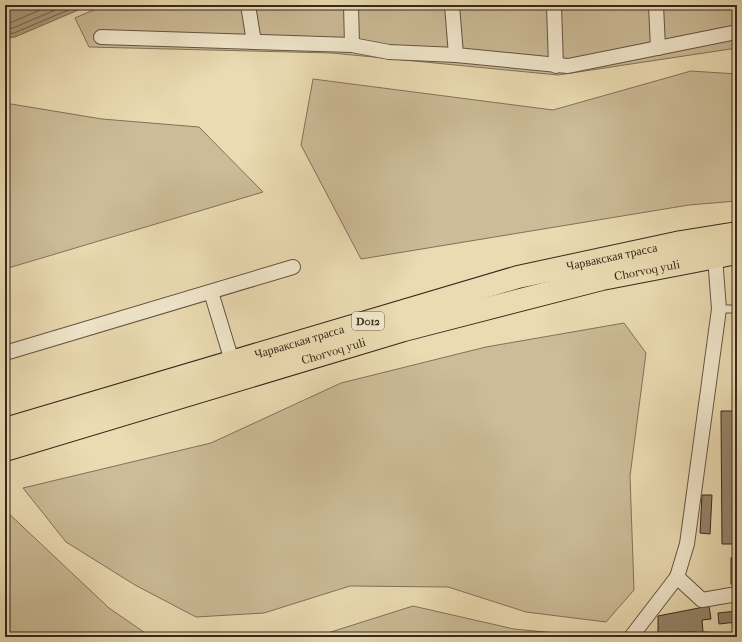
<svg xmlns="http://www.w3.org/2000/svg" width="742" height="642" viewBox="0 0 742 642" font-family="'IM FELL French Canon',serif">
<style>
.green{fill:#ccbc98;stroke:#82725a}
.water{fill:#ae9e7f;stroke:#7e6e57}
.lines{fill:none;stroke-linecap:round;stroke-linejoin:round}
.shore{stroke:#72624e;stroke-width:1}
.building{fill:#95856a;stroke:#37271c}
.lane-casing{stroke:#645442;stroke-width:9}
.street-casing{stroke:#645442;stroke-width:16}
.highway-casing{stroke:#37271c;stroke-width:24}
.lane{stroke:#f2e8cd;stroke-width:7}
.street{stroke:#f2e8cd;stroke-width:14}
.highway{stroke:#ebdbb2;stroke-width:22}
.labels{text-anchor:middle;stroke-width:3;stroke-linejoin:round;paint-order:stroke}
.shield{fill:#f2e8cd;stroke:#6f6151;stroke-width:1}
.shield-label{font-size:11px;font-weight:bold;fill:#37271c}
.street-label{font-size:12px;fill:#37271c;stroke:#f2e8cd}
</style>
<rect width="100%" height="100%" fill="#ebdbb2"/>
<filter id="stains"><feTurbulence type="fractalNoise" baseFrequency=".005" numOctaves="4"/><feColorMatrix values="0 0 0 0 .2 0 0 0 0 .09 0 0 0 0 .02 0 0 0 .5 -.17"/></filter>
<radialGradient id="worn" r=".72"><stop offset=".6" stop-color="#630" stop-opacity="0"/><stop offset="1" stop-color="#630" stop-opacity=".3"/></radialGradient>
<g class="green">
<path d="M 105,5 L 737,5 L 737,48 L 558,75 L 332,53 L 89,47 L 75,18 Z"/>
<path d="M 691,71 L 737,74 L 737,201 L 689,205 L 361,259 L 301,145 L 313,79 L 553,110 Z"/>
<path d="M 5,103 L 102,119 L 199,127 L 263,192 L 5,269 Z"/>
<path d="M 624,323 L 646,353 L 630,476 L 634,590 L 606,622 L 526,612 L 448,587 L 350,586 L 264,613 L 196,617 L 135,585 L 66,542 L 23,488 L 211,443 L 341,383 L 486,347 Z"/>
<path d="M 5,510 L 109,608 L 151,637 L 5,637 Z"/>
<path d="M 413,606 L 514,629 L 597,637 L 315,637 Z"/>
</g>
<path class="water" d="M 5,5 L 90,5 L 15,37 L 5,38 Z"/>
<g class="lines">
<g class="shore">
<path d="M 5,23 L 12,22 L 52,5"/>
<path d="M 5,29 L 13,28 L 67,5"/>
<path d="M 5,34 L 14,33 L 80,5"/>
</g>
</g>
<g class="building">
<path d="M 721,411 L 737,411 L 737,544 L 722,544 Z"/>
<path d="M 702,495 L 712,495 L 710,534 L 700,533 Z"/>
<rect x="731" y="558" width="6" height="26"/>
<path d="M 709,606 L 711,619 L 702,620 L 703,632 L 727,633 L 727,637 L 697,637 L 696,632 L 658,633 L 658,616 Z"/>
<path d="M 737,611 L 737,622 L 719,624 L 718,613 Z"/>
</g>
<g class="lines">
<g class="lane-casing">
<path id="lane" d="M 719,309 L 737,309"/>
</g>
<g class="street-casing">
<g id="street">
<path d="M 248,5 L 254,42"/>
<path d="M 351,5 L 352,45"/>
<path d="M 452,5 L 456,55"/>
<path d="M 554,5 L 556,66"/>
<path d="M 656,5 L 658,48"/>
<path d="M 101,37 L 352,45 L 389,52 L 456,55 L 568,66 L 737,32"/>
<path d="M 211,292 L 232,361"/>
<path d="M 5,353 L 293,267"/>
<path d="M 677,577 L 687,544 L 719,309 L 715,257"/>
<path d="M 631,637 L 677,577 L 702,600 L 737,594"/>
</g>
</g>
<g class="highway-casing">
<g id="highway">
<path id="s1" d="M 5,429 L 518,277 L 681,242 L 737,233"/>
<path id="s2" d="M 5,450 L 404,330 L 602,279 L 737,253"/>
</g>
</g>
<use href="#lane" class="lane"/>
<use href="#street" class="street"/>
<use href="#highway" class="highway"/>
</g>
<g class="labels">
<rect class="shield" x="352" y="312" width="32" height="18" rx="3"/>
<g class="shield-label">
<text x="368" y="325">D012</text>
</g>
<g class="street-label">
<text dy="4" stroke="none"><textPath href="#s1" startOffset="631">Чарвакская трасса</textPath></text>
<text dy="4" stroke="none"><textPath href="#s2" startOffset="667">Chorvoq yuli</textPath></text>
<text dy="4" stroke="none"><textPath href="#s1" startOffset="307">Чарвакская трасса</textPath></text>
<text dy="4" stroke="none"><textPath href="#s2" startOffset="343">Chorvoq yuli</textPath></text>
</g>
</g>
<rect width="742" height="642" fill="none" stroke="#ebdbb2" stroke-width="20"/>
<rect x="6" y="6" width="730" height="630" fill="none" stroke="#37271c" stroke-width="2"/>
<rect x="10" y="10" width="722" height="622" fill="none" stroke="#37271c"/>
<rect width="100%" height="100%" filter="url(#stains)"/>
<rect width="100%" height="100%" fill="url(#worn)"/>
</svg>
